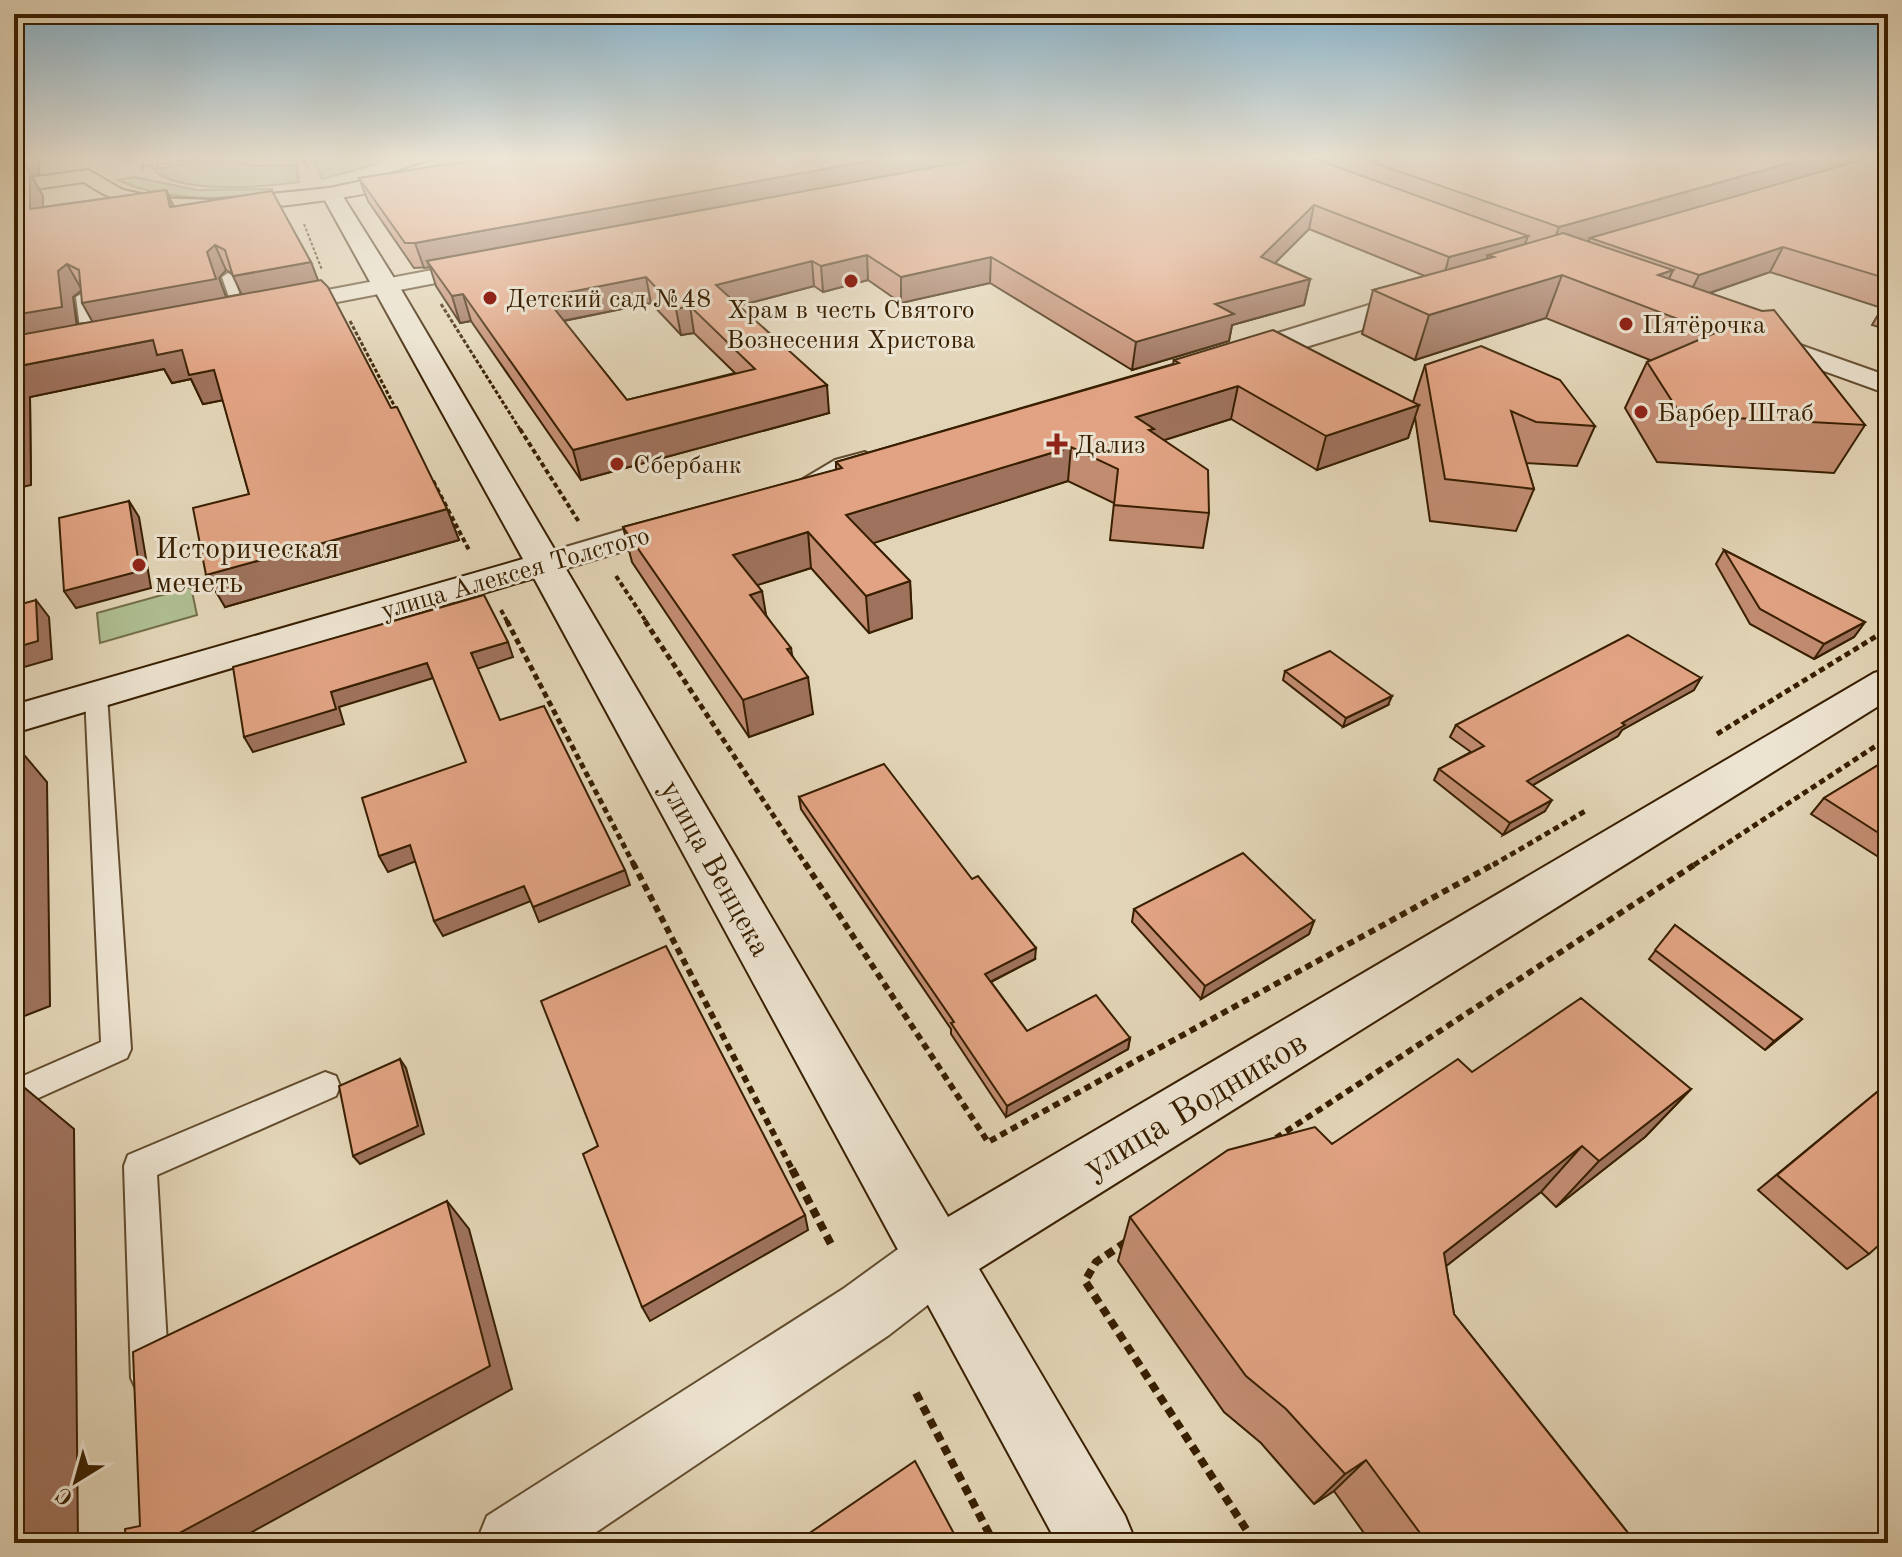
<svg xmlns="http://www.w3.org/2000/svg" width="1902" height="1557" viewBox="0 0 1902 1557" font-family="'Old Standard TT',serif">
<style>
.green{fill:#aebe91;stroke:#736e48;stroke-width:2}
.lines{fill:none;stroke-linecap:round;stroke-linejoin:round}
.lane-casing{stroke:#624c2e;stroke-width:4}
.street-casing{stroke:#624c2e;stroke-width:4}
.secondary-casing{stroke:#381f00;stroke-width:4}
.primary-casing{stroke:#381f00;stroke-width:4}
.path-far5{stroke:#381f00;stroke-width:2;stroke-dasharray:3 2;stroke-linecap:butt}
.path-far4{stroke:#381f00;stroke-width:3;stroke-dasharray:4 2;stroke-linecap:butt}
.path-far3{stroke:#381f00;stroke-width:4;stroke-dasharray:5 3;stroke-linecap:butt}
.path-far2{stroke:#381f00;stroke-width:5;stroke-dasharray:6 4;stroke-linecap:butt}
.path-far1{stroke:#381f00;stroke-width:6;stroke-dasharray:7 5;stroke-linecap:butt}
.path{stroke:#381f00;stroke-width:8;stroke-dasharray:9 6;stroke-linecap:butt}
.lane{fill:#ece3d0;fill-rule:evenodd}
.street{fill:#ece3d0;fill-rule:evenodd}
.secondary{fill:#ece3d0;fill-rule:evenodd}
.primary{fill:#e2d4b6;fill-rule:evenodd}
.wall{fill:#c28c71;stroke:#381f00;stroke-width:2;fill-rule:evenodd}
.shaded-wall{fill:#9e725c;stroke:#381f00;stroke-width:2}
.building{fill:#e1a383;stroke:#381f00;stroke-width:2;fill-rule:evenodd}
.poi-dot{fill:#8f2418;stroke:#ece3d0;stroke-width:3}
.labels{text-anchor:middle;stroke-width:6;stroke-linejoin:round;paint-order:stroke}
.far-poi-label{font-size:26px;fill:#381f00;stroke:#ece3d0;text-anchor:start}
.far-street-label{font-size:26px;fill:#381f00;stroke:#ece3d0}
.poi-label{font-size:30px;fill:#381f00;stroke:#ece3d0;text-anchor:start}
.street-label{font-size:30px;fill:#381f00;stroke:#ece3d0}
.near-street-label{font-size:36px;fill:#381f00;stroke:#ece3d0}
</style>
<rect width="100%" height="100%" fill="#e2d4b6"/>
<filter id="stains"><feTurbulence type="fractalNoise" baseFrequency=".0025" numOctaves="4"/><feColorMatrix values="0 0 0 0 .2 0 0 0 0 .09 0 0 0 0 .02 0 0 0 .5 -.17"/></filter>
<radialGradient id="worn" r=".72"><stop offset=".6" stop-color="#630" stop-opacity="0"/><stop offset="1" stop-color="#630" stop-opacity=".3"/></radialGradient>
<g class="green">
<path d="M 334,157 L 402,157 L 322,179 L 315,161 Z"/>
<path d="M 221,159 L 256,166 L 296,165 L 299,182 C 265,187 177,195 153,169 Z"/>
<path d="M 134,177 L 197,190 L 272,189 L 272,195 C 221,199 166,202 118,180 Z"/>
<path d="M 191,587 L 197,615 L 100,643 L 97,613 Z"/>
</g>
<g class="lines">
<g class="lane-casing">
<g id="lane">
<path d="M 228,273 L 234,277 L 247,317 L 235,314 L 222,277 Z"/>
<path d="M 83,293 L 90,297 L 96,343 L 89,347 L 82,343 L 76,297 Z"/>
<path d="M 1398,296 L 1403,297 L 1403,303 L 1254,347 L 1242,344 Z"/>
<path d="M 865,452 L 873,457 C 871,460 812,488 804,492 C 797,494 797,493 791,492 L 788,488 L 835,460 Z"/>
<path d="M 96,688 L 107,695 L 131,1049 L 127,1058 L 14,1109 L 14,1080 L 101,1042 L 85,695 Z"/>
<path d="M 325,1072 L 336,1076 L 340,1086 L 336,1096 L 157,1175 L 169,1378 L 163,1391 L 150,1397 L 137,1391 L 131,1378 L 124,1166 L 128,1155 Z"/>
</g>
</g>
<g class="street-casing">
<g id="street">
<path d="M 490,259 L 502,266 L 498,271 L 275,314 L 263,307 L 275,300 Z"/>
<path d="M 1424,296 L 1436,303 L 1433,308 L 1241,367 L 1231,365 L 1228,359 L 1231,353 Z"/>
<path d="M 1755,329 L 1888,376 L 1888,394 L 1746,343 L 1742,337 Z"/>
<path d="M 684,512 L 696,515 L 701,522 L 696,529 L 544,575 L 532,571 L 526,564 L 532,557 Z"/>
<path d="M 938,1226 L 960,1236 L 970,1258 L 960,1280 L 889,1335 L 580,1543 L 476,1543 L 487,1516 L 843,1289 L 916,1236 Z"/>
</g>
</g>
<g class="secondary-casing">
<path id="secondary" d="M 332,189 L 342,195 L 399,286 L 948,1217 L 1874,673 L 1888,669 L 1888,700 L 979,1269 L 1125,1516 L 1136,1543 L 1057,1543 L 534,578 L 14,733 L 14,705 L 523,559 L 322,195 Z"/>
</g>
<g class="primary-casing">
<path id="primary" d="M 445,157 L 471,157 C 435,195 213,218 158,210 C 130,207 107,198 84,182 L 14,192 L 14,180 L 88,170 L 123,190 L 159,198 L 211,200 L 329,188 L 381,177 Z"/>
</g>
<g class="path-far5">
<path d="M 255,157 L 299,157"/>
<path d="M 303,157 L 308,170"/>
<path d="M 122,161 L 143,159"/>
<path d="M 141,167 L 212,157"/>
<path d="M 142,171 L 144,157"/>
<path d="M 304,224 L 322,270"/>
</g>
<g class="path-far4">
<path d="M 441,304 L 521,431"/>
<path d="M 350,321 L 397,411"/>
</g>
<g class="path-far3">
<path d="M 520,429 L 579,522"/>
<path d="M 433,481 L 469,550"/>
<path d="M 616,576 L 647,623"/>
<path d="M 501,610 L 508,623"/>
</g>
<g class="path-far2">
<path d="M 507,621 L 634,865"/>
<path d="M 645,621 L 806,865"/>
<path d="M 1717,734 L 1888,629"/>
<path d="M 1493,865 L 1587,810"/>
<path d="M 1694,865 L 1888,738"/>
</g>
<g class="path-far1">
<path d="M 633,863 L 793,1171"/>
<path d="M 805,863 L 988,1142 L 1496,863"/>
<path d="M 1276,1138 L 1697,863"/>
</g>
<g class="path">
<path d="M 792,1169 L 833,1248"/>
<path d="M 1126,1242 L 1096,1262 L 1085,1281 L 1255,1543"/>
<path d="M 916,1393 L 994,1543"/>
</g>
<use href="#lane" class="lane"/>
<use href="#street" class="street"/>
<use href="#secondary" class="secondary"/>
<use href="#primary" class="primary"/>
</g>
<g class="wall">
<path d="M 14,157 L 39,174 L 31,175 L 43,196 L 43,207 L 166,190 L 173,206 L 311,262 L 318,281 L 447,509 L 459,540 L 225,607 L 249,494 L 223,400 L 203,404 L 191,379 L 172,383 L 164,369 L 30,397 L 31,485 ZM 226,270 L 233,274 L 242,294 L 226,297 L 219,278 ZM 81,291 L 93,322 L 77,324 L 73,297 Z"/>
<path d="M 495,157 L 1888,157 L 1888,330 L 1872,325 L 1882,308 L 1770,272 L 1710,293 L 1865,425 L 1834,473 L 1657,462 L 1625,408 L 1647,362 L 1650,360 L 1546,318 L 1415,360 L 1362,334 L 1373,290 L 1425,276 L 1309,229 L 1275,263 L 1310,279 L 1304,305 L 1232,325 L 1229,341 L 1132,370 L 990,283 L 901,303 L 868,280 L 823,292 L 814,286 L 739,306 L 829,413 L 581,480 L 471,321 L 460,323 L 436,286 L 430,267 L 414,268 L 368,201 L 359,178 ZM 651,303 L 681,335 L 694,333 L 735,373 L 627,400 L 564,321 Z"/>
<path d="M 1174,360 L 1413,402 L 1425,365 L 1595,426 L 1577,466 L 1526,463 L 1534,489 L 1516,531 L 1430,521 L 1415,417 L 1408,438 L 1317,470 L 1231,419 L 1164,440 L 1209,513 L 1203,548 L 1110,540 L 1114,503 L 1068,481 L 873,543 L 910,581 L 912,618 L 869,633 L 811,568 L 757,585 L 766,615 L 793,657 L 813,714 L 749,737 L 632,562 L 623,527 L 836,470 L 836,462 L 1173,364 Z"/>
<path d="M 1724,550 L 1865,622 L 1854,637 L 1814,659 L 1750,624 L 1716,564 Z"/>
<path d="M 1285,671 L 1388,705 L 1343,727 L 1283,680 Z"/>
<path d="M 1694,690 L 1622,730 L 1618,736 L 1533,785 L 1545,811 L 1503,835 L 1434,780 L 1439,769 L 1471,752 L 1450,737 L 1456,725 Z"/>
<path d="M 1888,759 L 1888,863 L 1811,814 L 1824,798 Z"/>
<path d="M 799,797 L 1035,959 L 991,982 L 1027,1031 L 1130,1038 L 1128,1049 L 1006,1117 L 951,1034 L 951,1029 L 801,809 Z"/>
<path d="M 1134,909 L 1314,921 L 1309,934 L 1201,999 L 1132,922 Z"/>
<path d="M 1675,925 L 1802,1019 L 1765,1050 L 1649,959 Z"/>
<path d="M 1472,1072 L 1691,1089 L 1645,1137 L 1556,1207 L 1541,1192 L 1446,1266 L 1454,1314 L 1636,1543 L 1371,1543 L 1334,1491 L 1314,1504 L 1261,1443 L 1224,1412 L 1118,1261 L 1130,1217 L 1332,1144 Z"/>
<path d="M 1888,1083 L 1869,1254 L 1847,1269 L 1758,1190 Z"/>
</g>
<g class="shaded-wall">
<path d="M 14,157 L 39,157 L 39,174 L 31,175 L 43,196 L 43,233 L 14,178 Z"/>
<path d="M 891,157 L 1010,157 L 427,261 L 430,267 L 424,268 L 415,243 Z"/>
<path d="M 1811,157 L 1876,157 L 1590,238 L 1589,241 L 1550,252 L 1559,227 Z"/>
<path d="M 166,190 L 177,214 L 170,207 Z"/>
<path d="M 1314,205 L 1309,229 L 1256,282 L 1261,257 Z"/>
<path d="M 1528,236 L 1519,261 L 1488,255 L 1483,271 L 1442,283 L 1449,257 Z"/>
<path d="M 215,245 L 226,270 L 219,278 L 229,305 L 97,330 L 82,303 Z"/>
<path d="M 1783,247 L 1770,272 L 1686,301 L 1699,275 Z"/>
<path d="M 867,255 L 868,280 L 823,292 L 821,266 Z"/>
<path d="M 991,257 L 990,283 L 901,303 L 901,277 Z"/>
<path d="M 812,261 L 814,286 L 719,311 L 716,285 Z"/>
<path d="M 311,262 L 321,288 L 245,302 L 233,276 Z"/>
<path d="M 67,264 L 82,290 L 73,297 L 78,334 L 14,346 L 14,315 L 58,271 Z"/>
<path d="M 1673,270 L 1655,310 L 1658,275 Z"/>
<path d="M 1562,275 L 1546,318 L 1415,360 L 1429,315 Z"/>
<path d="M 646,277 L 651,303 L 552,323 L 545,297 Z"/>
<path d="M 1310,279 L 1304,305 L 1232,325 L 1229,341 L 1132,370 L 1136,342 L 1215,304 Z"/>
<path d="M 463,294 L 471,321 L 460,323 L 452,296 Z"/>
<path d="M 690,306 L 694,333 L 681,335 L 676,309 Z"/>
<path d="M 153,340 L 182,350 L 214,370 L 229,399 L 203,404 L 191,379 L 172,383 L 164,369 L 30,397 L 31,485 L 14,489 L 14,367 Z"/>
<path d="M 827,385 L 829,413 L 581,480 L 573,450 Z"/>
<path d="M 1238,386 L 1231,419 L 1152,444 L 1136,417 Z"/>
<path d="M 1419,405 L 1408,438 L 1317,470 L 1326,436 Z"/>
<path d="M 1071,447 L 1068,481 L 849,551 L 846,515 Z"/>
<path d="M 129,501 L 139,517 L 151,588 L 76,608 L 64,591 Z"/>
<path d="M 447,509 L 459,540 L 225,607 L 206,575 Z"/>
<path d="M 808,532 L 811,568 L 739,591 L 733,555 Z"/>
<path d="M 910,581 L 912,618 L 869,633 L 866,596 Z"/>
<path d="M 762,591 L 768,627 L 750,595 Z"/>
<path d="M 36,600 L 49,617 L 52,659 L 14,670 L 14,648 Z"/>
<path d="M 1865,622 L 1854,637 L 1814,659 L 1824,644 Z"/>
<path d="M 508,642 L 513,657 L 477,669 L 471,653 Z"/>
<path d="M 791,648 L 796,681 L 808,677 L 813,714 L 749,737 L 743,700 L 787,649 Z"/>
<path d="M 427,663 L 433,678 L 339,707 L 344,724 L 253,752 L 244,737 L 331,692 Z"/>
<path d="M 1701,678 L 1694,690 L 1622,730 L 1618,736 L 1521,792 L 1527,781 L 1622,723 Z"/>
<path d="M 1392,696 L 1388,705 L 1343,727 L 1346,718 Z"/>
<path d="M 14,743 L 47,782 L 50,1006 L 14,1020 Z"/>
<path d="M 1552,800 L 1545,811 L 1503,835 L 1510,823 Z"/>
<path d="M 410,845 L 419,860 L 388,872 L 379,856 Z"/>
<path d="M 625,870 L 630,885 L 539,922 L 533,907 Z"/>
<path d="M 524,886 L 531,901 L 443,936 L 434,921 Z"/>
<path d="M 1314,921 L 1309,934 L 1201,999 L 1205,986 Z"/>
<path d="M 1036,948 L 1035,959 L 984,985 L 985,974 Z"/>
<path d="M 1802,1019 L 1793,1027 L 1765,1050 L 1774,1041 Z"/>
<path d="M 1130,1038 L 1128,1049 L 1006,1117 L 1007,1106 Z"/>
<path d="M 400,1059 L 406,1068 L 424,1134 L 360,1164 L 353,1156 Z"/>
<path d="M 14,1079 L 74,1129 L 78,1543 L 14,1543 Z"/>
<path d="M 1691,1089 L 1645,1137 L 1556,1207 L 1599,1161 Z"/>
<path d="M 1582,1146 L 1541,1192 L 1409,1295 L 1444,1253 Z"/>
<path d="M 447,1201 L 469,1229 L 512,1389 L 232,1543 L 161,1543 Z"/>
<path d="M 805,1215 L 808,1230 L 650,1321 L 642,1307 Z"/>
<path d="M 1366,1460 L 1334,1491 L 1314,1504 L 1345,1474 Z"/>
</g>
<g class="building">
<path d="M 495,157 L 891,157 L 415,243 L 405,243 L 359,178 Z"/>
<path d="M 989,157 L 1310,157 L 1528,236 L 1449,257 L 1314,205 L 1261,257 L 1310,279 L 1215,304 L 1234,314 L 1136,342 L 991,257 L 901,277 L 867,255 L 821,266 L 812,261 L 716,285 L 827,385 L 573,450 L 463,294 L 452,296 L 427,261 ZM 646,277 L 676,309 L 690,306 L 755,369 L 627,400 L 545,297 Z"/>
<path d="M 1358,157 L 1811,157 L 1559,227 Z"/>
<path d="M 1872,157 L 1888,157 L 1888,279 L 1783,247 L 1699,275 L 1590,238 Z"/>
<path d="M 27,168 L 30,173 L 30,209 L 166,190 L 170,207 L 272,191 L 311,262 L 233,276 L 225,250 L 215,245 L 207,252 L 216,279 L 82,303 L 79,270 L 67,264 L 58,271 L 62,307 L 14,315 L 14,170 Z"/>
<path d="M 1563,233 L 1673,270 L 1658,275 L 1762,311 L 1774,310 L 1865,425 L 1681,415 L 1647,362 L 1715,333 L 1562,275 L 1429,315 L 1373,290 L 1494,257 L 1488,255 Z"/>
<path d="M 321,280 L 328,287 L 391,408 L 397,407 L 447,509 L 206,575 L 193,508 L 249,494 L 214,370 L 189,375 L 182,350 L 157,355 L 153,340 L 14,367 L 14,336 Z"/>
<path d="M 1273,330 L 1419,405 L 1326,436 L 1238,386 L 1136,417 L 1154,429 L 1149,430 L 1208,470 L 1209,513 L 1114,505 L 1118,469 L 1071,447 L 846,515 L 910,581 L 866,596 L 808,532 L 733,555 L 762,591 L 750,595 L 791,648 L 787,649 L 808,677 L 743,700 L 623,527 L 842,468 L 836,462 L 1179,363 L 1174,360 Z"/>
<path d="M 1481,346 L 1560,380 L 1595,426 L 1536,422 L 1511,411 L 1534,489 L 1445,479 L 1425,365 Z"/>
<path d="M 129,501 L 140,571 L 64,591 L 59,518 Z"/>
<path d="M 1724,550 L 1865,622 L 1824,644 L 1760,609 Z"/>
<path d="M 484,595 L 508,642 L 471,653 L 500,720 L 544,706 L 625,870 L 533,907 L 524,886 L 434,921 L 410,845 L 379,856 L 362,798 L 466,762 L 427,663 L 331,692 L 336,709 L 244,737 L 233,667 Z"/>
<path d="M 36,600 L 38,641 L 14,648 L 14,606 Z"/>
<path d="M 1628,635 L 1701,678 L 1622,723 L 1625,725 L 1527,781 L 1552,800 L 1510,823 L 1439,769 L 1484,746 L 1456,725 Z"/>
<path d="M 1330,651 L 1392,696 L 1346,718 L 1285,671 Z"/>
<path d="M 1888,759 L 1888,839 L 1824,798 Z"/>
<path d="M 884,764 L 972,879 L 978,876 L 1036,948 L 985,974 L 1027,1031 L 1096,995 L 1130,1038 L 1007,1106 L 951,1023 L 954,1022 L 799,797 Z"/>
<path d="M 1243,853 L 1314,921 L 1205,986 L 1134,909 Z"/>
<path d="M 1675,925 L 1802,1019 L 1774,1041 L 1655,950 Z"/>
<path d="M 666,946 L 805,1215 L 642,1307 L 583,1154 L 598,1146 L 541,1001 Z"/>
<path d="M 1581,998 L 1691,1089 L 1599,1161 L 1582,1146 L 1444,1253 L 1454,1314 L 1636,1543 L 1416,1543 L 1423,1537 L 1366,1460 L 1345,1474 L 1286,1409 L 1246,1376 L 1130,1217 L 1228,1150 L 1315,1127 L 1332,1144 L 1458,1059 L 1472,1072 Z"/>
<path d="M 400,1059 L 418,1126 L 353,1156 L 339,1086 Z"/>
<path d="M 1888,1083 L 1888,1237 L 1869,1254 L 1777,1175 Z"/>
<path d="M 447,1201 L 490,1366 L 161,1543 L 126,1543 L 125,1529 L 140,1526 L 133,1352 Z"/>
<path d="M 915,1461 L 959,1543 L 795,1543 Z"/>
</g>
<linearGradient id="sky" x2="0" y2="1"><stop stop-color="#87b6d1"/><stop offset="0.42" stop-color="#f2ecde"/><stop offset="1" stop-color="#f2ecde" stop-opacity="0"/></linearGradient>
<rect width="1902" height="375" fill="url(#sky)"/>
<g class="poi-dot">
<circle cx="851" cy="281" r="8"/>
<circle cx="490" cy="298" r="8"/>
<circle cx="1626" cy="324" r="8"/>
<circle cx="1641" cy="412" r="8"/>
<path d="M1053 432h8v8h8v8h-8v8h-8v-8h-8v-8h8z"/>
<circle cx="617" cy="464" r="8"/>
<circle cx="139" cy="565" r="8"/>
</g>
<g class="labels">
<g class="far-poi-label">
<text x="506" y="307">Детский сад №48</text>
<text x="851" y="318" text-anchor="middle">Храм в честь Святого<tspan x="851" dy="30">Вознесения Христова</tspan></text>
<text x="1642" y="333">Пятёрочка</text>
<text x="1657" y="421">Барбер Штаб</text>
<text x="1075" y="453">Дализ</text>
<text x="633" y="473">Сбербанк</text>
</g>
<g class="far-street-label">
<text transform="translate(515 572) rotate(-16)" y="9">улица Алексея Толстого</text>
</g>
<g class="poi-label">
<text x="155" y="558">Историческая<tspan x="155" dy="34">мечеть</tspan></text>
</g>
<g class="street-label">
<text transform="translate(716 868) rotate(61)" y="10">улица Венцека</text>
</g>
<g class="near-street-label">
<text transform="translate(1194 1103) rotate(-31)" y="13">улица Водников</text>
</g>
</g>
<rect width="1902" height="1557" fill="none" stroke="#e2d4b6" stroke-width="48"/>
<rect x="16" y="16" width="1870" height="1525" fill="none" stroke="#381f00" stroke-width="4"/>
<rect x="24" y="24" width="1854" height="1509" fill="none" stroke="#381f00" stroke-width="2"/>
<g transform="translate(76 1481) rotate(217)" stroke="#ece3d0" stroke-width="6" paint-order="stroke">
<path d="M0-6L14 30L0 20L-14 30Z" fill="#381f00"/>
<text y="-12" font-size="22" font-weight="bold" text-anchor="middle" fill="#381f00">С</text>
</g>
<rect width="100%" height="100%" filter="url(#stains)"/>
<rect width="100%" height="100%" fill="url(#worn)"/>
</svg>
